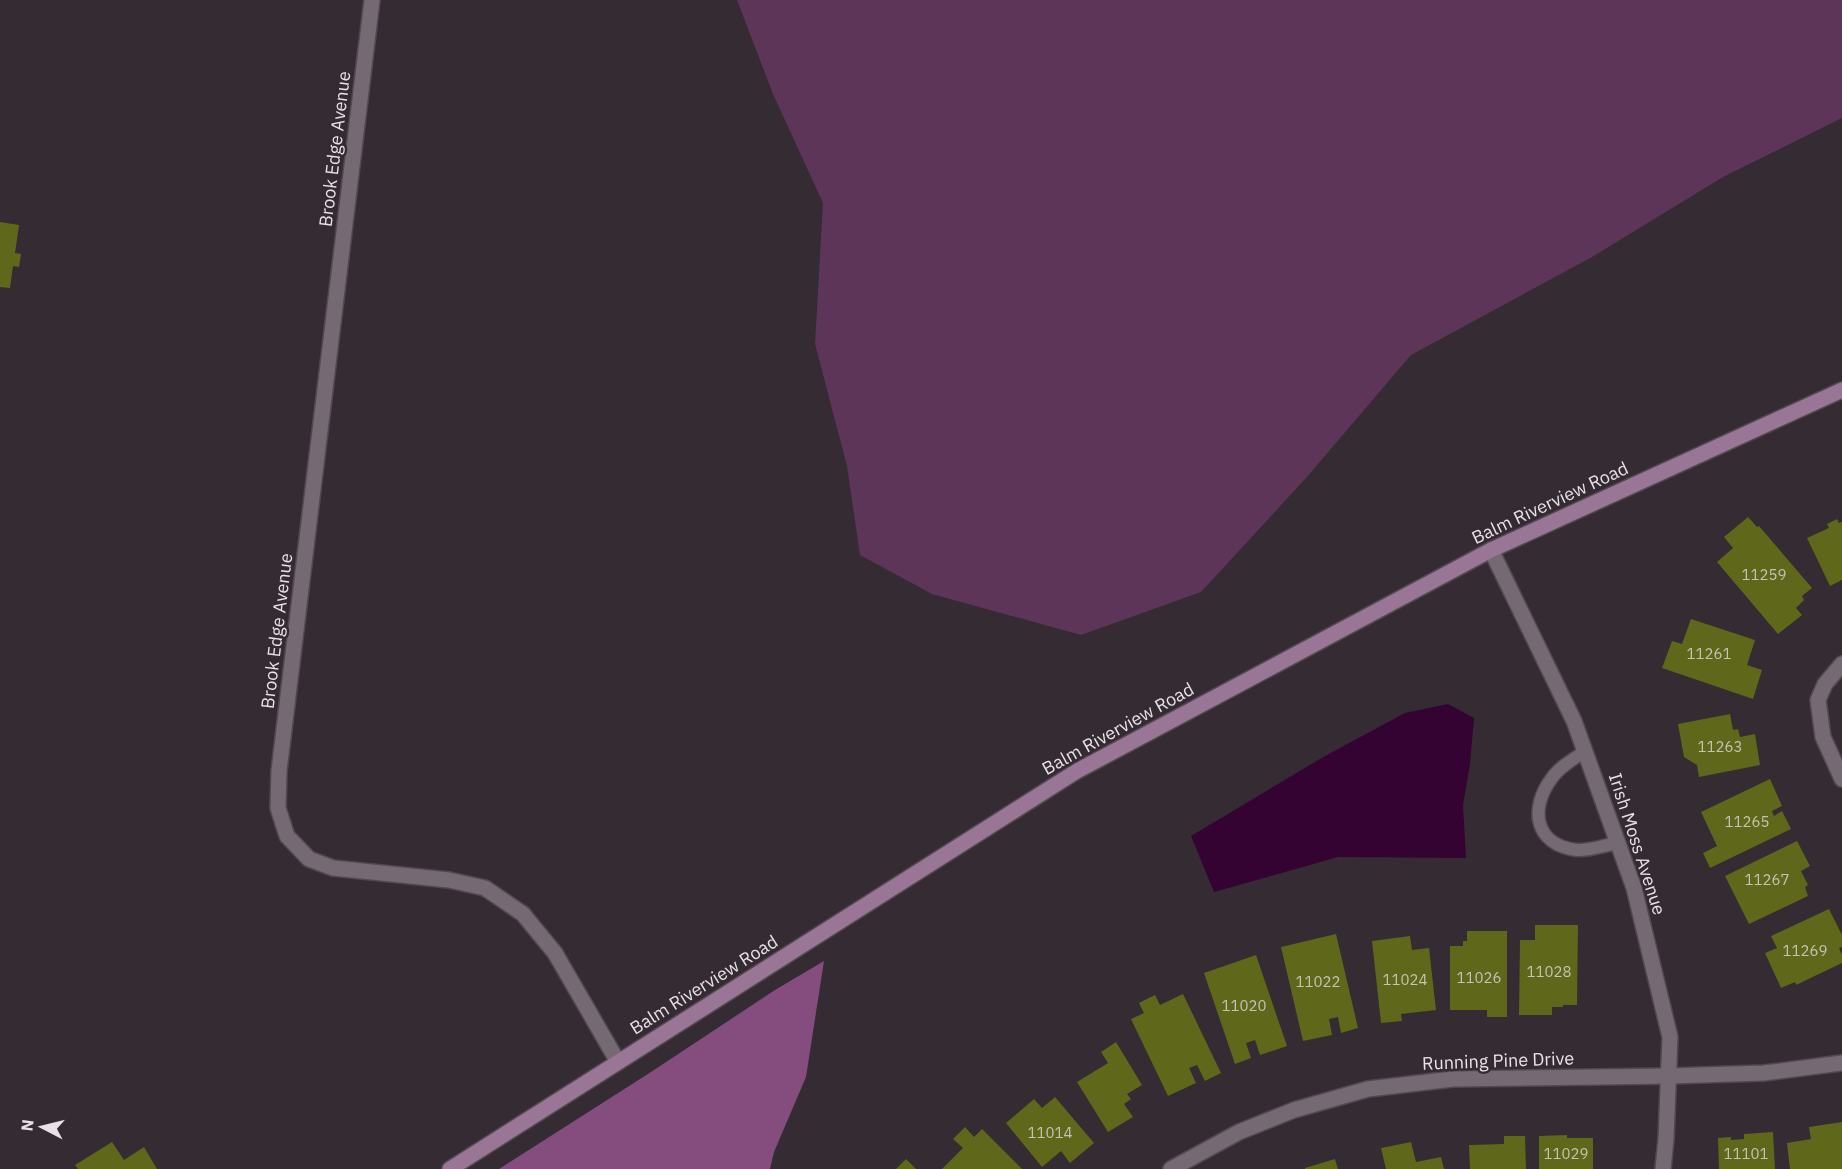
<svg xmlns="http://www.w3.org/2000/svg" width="1842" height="1169" viewBox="0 0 1842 1169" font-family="'IBM Plex Sans',sans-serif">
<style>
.green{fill:#5d3558}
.forest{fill:#844d7d}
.water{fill:#350332}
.building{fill:#5e671a}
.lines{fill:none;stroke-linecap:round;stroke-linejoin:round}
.lane-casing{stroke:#514950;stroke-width:15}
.street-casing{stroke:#514950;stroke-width:18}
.secondary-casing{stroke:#514950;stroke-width:18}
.lane{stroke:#756973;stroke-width:12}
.street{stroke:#756973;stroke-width:15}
.secondary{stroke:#997695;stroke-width:15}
.labels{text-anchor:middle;stroke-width:5;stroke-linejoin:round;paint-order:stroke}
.number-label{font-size:15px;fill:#c6c2b4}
.street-label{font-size:18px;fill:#e8e1e7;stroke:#352b33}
</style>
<rect width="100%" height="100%" fill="#352b33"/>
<path class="green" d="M 737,0 L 1842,0 L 1842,118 L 1723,177 L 1592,257 L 1411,355 L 1306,478 L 1201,592 L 1081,635 L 932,594 L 860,555 L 847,466 L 815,344 L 823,203 L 773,94 Z"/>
<path class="forest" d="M 824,961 L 806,1077 L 774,1152 L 770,1169 L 499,1169 L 651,1072 L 775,990 Z"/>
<path class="water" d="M 1448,704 L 1474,718 L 1470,764 L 1463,805 L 1466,858 L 1338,857 L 1214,892 L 1191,836 L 1325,756 L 1405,713 Z"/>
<g class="building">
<path d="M 0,222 L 19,225 L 15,253 L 21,254 L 19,267 L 13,266 L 10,288 L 0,287 Z"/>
<path d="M 1748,517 L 1757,527 L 1759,526 L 1812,588 L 1802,596 L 1804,600 L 1796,608 L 1802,615 L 1778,634 L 1717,562 L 1733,548 L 1724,537 Z"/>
<path d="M 1837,519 L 1839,523 L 1842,522 L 1842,580 L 1830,586 L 1807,538 L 1829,528 L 1827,524 Z"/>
<path d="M 1691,619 L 1755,640 L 1747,665 L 1762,670 L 1753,699 L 1662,668 L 1672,641 L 1682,644 Z"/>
<path d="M 1730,714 L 1733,730 L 1738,729 L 1740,737 L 1755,734 L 1760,765 L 1699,777 L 1697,765 L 1684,757 L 1678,724 Z"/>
<path d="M 1770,779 L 1782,806 L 1772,811 L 1774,816 L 1782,811 L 1791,829 L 1710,868 L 1703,853 L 1717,846 L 1701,812 Z"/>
<path d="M 1797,841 L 1810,866 L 1801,871 L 1808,885 L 1805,887 L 1808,896 L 1749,924 L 1725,876 Z"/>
<path d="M 1829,909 L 1842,935 L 1842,947 L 1839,948 L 1842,955 L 1842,963 L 1796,985 L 1795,982 L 1781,988 L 1765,953 L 1777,948 L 1771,936 Z"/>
<path d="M 1535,925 L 1578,925 L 1577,1005 L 1563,1005 L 1563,1007 L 1552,1007 L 1552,1015 L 1519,1015 L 1520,940 L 1535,940 Z"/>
<path d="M 1467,931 L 1507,931 L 1507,1017 L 1487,1017 L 1487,1010 L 1450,1010 L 1450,946 L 1463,946 L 1463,941 L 1467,941 Z"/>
<path d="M 1336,934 L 1358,1028 L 1341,1033 L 1338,1017 L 1329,1019 L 1332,1035 L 1303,1041 L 1281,947 Z"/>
<path d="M 1410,936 L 1412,950 L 1429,948 L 1436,1010 L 1401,1014 L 1402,1021 L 1381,1023 L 1372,941 Z"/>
<path d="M 1256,955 L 1287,1046 L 1260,1055 L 1255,1040 L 1246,1043 L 1251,1058 L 1235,1064 L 1204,973 Z"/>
<path d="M 1183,994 L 1221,1073 L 1205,1081 L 1197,1065 L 1189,1068 L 1196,1083 L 1168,1096 L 1131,1019 L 1144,1013 L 1139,1003 L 1155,995 L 1160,1005 Z"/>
<path d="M 1116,1042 L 1142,1085 L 1127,1094 L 1131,1099 L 1124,1104 L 1133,1117 L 1108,1132 L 1077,1082 L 1108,1063 L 1101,1052 Z"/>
<path d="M 1055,1097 L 1094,1143 L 1070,1163 L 1061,1151 L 1042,1167 L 1006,1123 L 1034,1099 L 1042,1108 Z"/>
<path d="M 1842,1122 L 1842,1169 L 1790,1169 L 1787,1143 L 1811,1139 L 1809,1127 Z"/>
<path d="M 965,1127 L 974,1137 L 982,1129 L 1022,1169 L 942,1169 L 963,1148 L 953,1139 Z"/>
<path d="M 1773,1132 L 1775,1169 L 1719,1169 L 1718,1138 L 1731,1137 L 1731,1140 L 1744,1139 L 1744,1134 Z"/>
<path d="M 1567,1135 L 1567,1138 L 1593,1138 L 1593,1169 L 1539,1169 L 1539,1136 Z"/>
<path d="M 1504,1136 L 1525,1136 L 1526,1169 L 1470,1169 L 1469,1145 L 1504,1144 Z"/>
<path d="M 112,1142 L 124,1160 L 144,1147 L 157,1169 L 78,1169 L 75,1165 Z"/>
<path d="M 1411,1142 L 1416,1162 L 1441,1157 L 1444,1169 L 1386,1169 L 1381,1148 Z"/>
<path d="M 906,1159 L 916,1169 L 896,1169 Z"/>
<path d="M 1335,1159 L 1338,1169 L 1305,1169 L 1305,1168 Z"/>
</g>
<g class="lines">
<g class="lane-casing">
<path id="lane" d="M 1585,751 C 1574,759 1559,767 1552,778 C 1529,808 1534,845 1577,850 C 1589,851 1605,845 1618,843"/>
</g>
<g class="street-casing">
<g id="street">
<path d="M 372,0 L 279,771 L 278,808 L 287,836 L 309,859 L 333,868 L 449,880 L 485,888 L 523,914 L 555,953 L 618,1062"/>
<path d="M 1491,550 L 1574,721 L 1634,888 L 1670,1037 L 1666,1139 L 1663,1169"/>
<path d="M 1842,664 L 1825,684 L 1818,700 L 1823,737 L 1842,779"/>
<path d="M 1171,1169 L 1239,1132 L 1294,1110 L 1368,1089 L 1453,1079 L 1669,1076 L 1764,1073 L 1842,1063"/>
</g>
</g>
<g class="secondary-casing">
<path id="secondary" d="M 450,1169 L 1077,771 L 1491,550 L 1842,390"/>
</g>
<use href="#lane" class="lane"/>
<use href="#street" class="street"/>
<use href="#secondary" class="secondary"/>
</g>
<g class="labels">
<g class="number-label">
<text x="1764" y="580">11259</text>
<text x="1709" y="659">11261</text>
<text x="1720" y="752">11263</text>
<text x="1747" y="827">11265</text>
<text x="1767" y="885">11267</text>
<text x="1805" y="956">11269</text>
<text x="1549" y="977">11028</text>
<text x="1479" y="983">11026</text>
<text x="1405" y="985">11024</text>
<text x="1318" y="987">11022</text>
<text x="1244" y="1011">11020</text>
<text x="1050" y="1138">11014</text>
<text x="1566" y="1159">11029</text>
<text x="1746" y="1159">11101</text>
</g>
<g class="street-label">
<text transform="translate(335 149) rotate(-83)" y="6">Brook Edge Avenue</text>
<text transform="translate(1550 503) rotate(-25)" y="6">Balm Riverview Road</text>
<text transform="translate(277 631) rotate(-83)" y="6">Brook Edge Avenue</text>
<text transform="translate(1118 729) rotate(-29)" y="6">Balm Riverview Road</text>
<text transform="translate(1637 844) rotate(72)" y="6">Irish Moss Avenue</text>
<text transform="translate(704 985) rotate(-32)" y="6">Balm Riverview Road</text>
<text transform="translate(1498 1061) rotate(-2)" y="6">Running Pine Drive</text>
</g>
</g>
<g transform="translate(42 1127) rotate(277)" stroke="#352b33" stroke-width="4.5" paint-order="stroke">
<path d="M0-4.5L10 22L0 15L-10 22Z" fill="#e8e1e7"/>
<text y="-9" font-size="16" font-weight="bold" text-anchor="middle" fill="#e8e1e7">N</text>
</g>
</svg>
